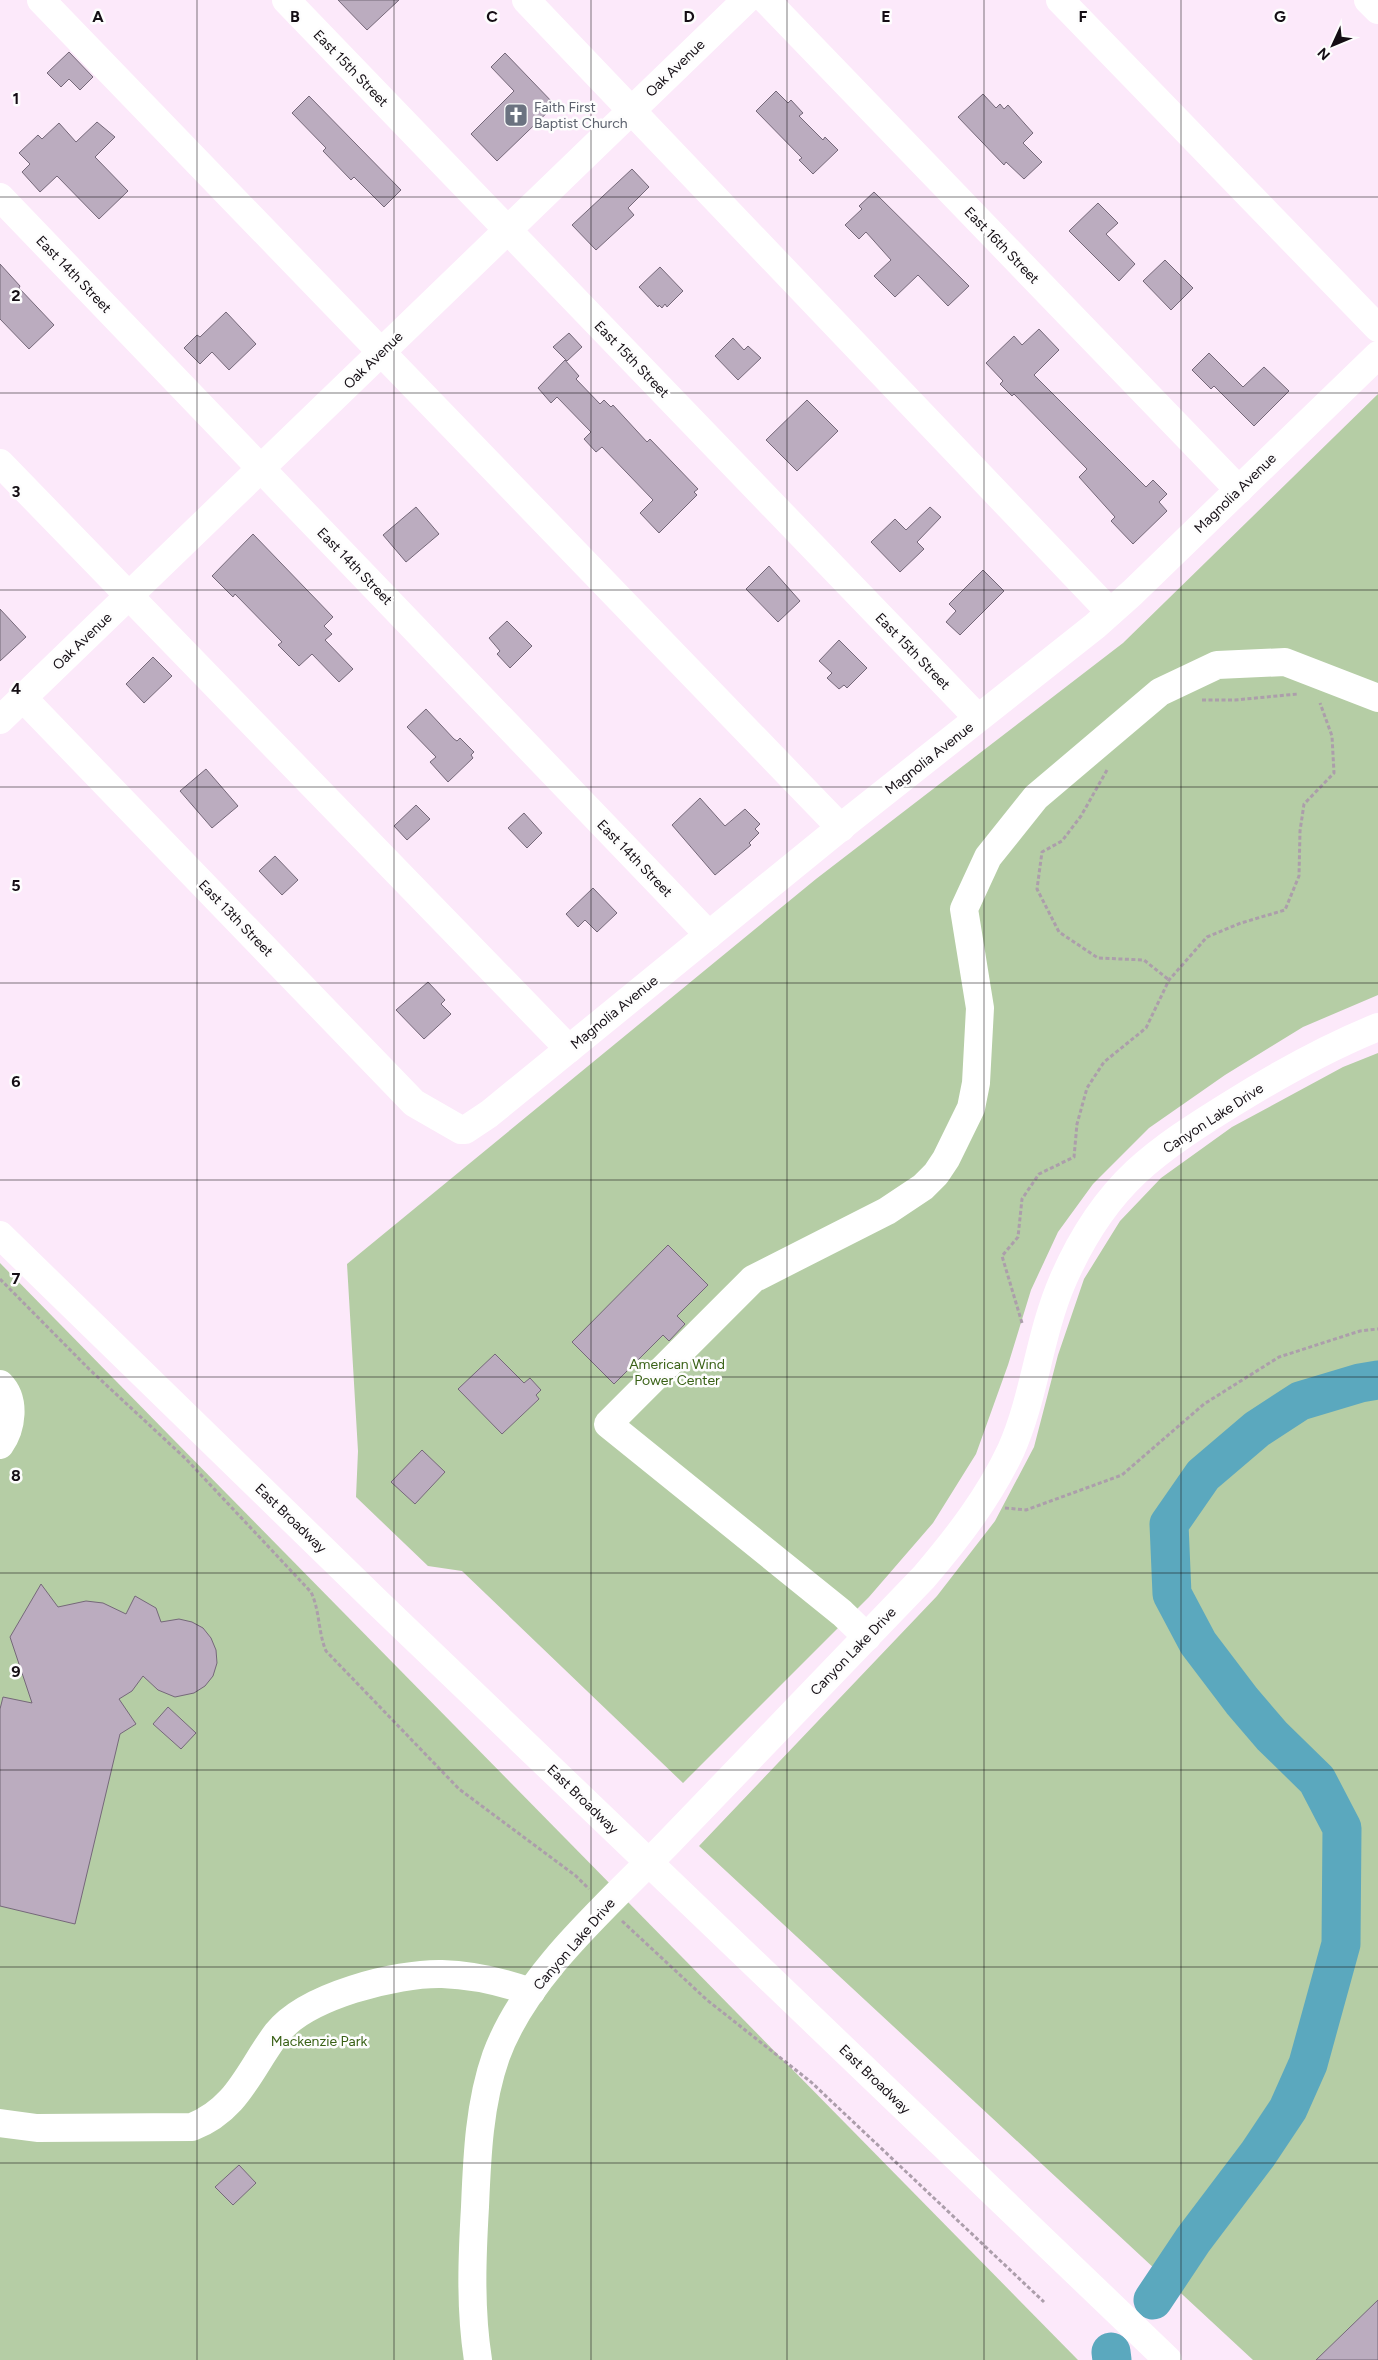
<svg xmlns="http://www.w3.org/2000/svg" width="1378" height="2360" viewBox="0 0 1378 2360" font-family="Figtree,sans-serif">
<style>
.green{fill:#b5cda5}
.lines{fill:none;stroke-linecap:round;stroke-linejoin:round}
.river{stroke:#5ba8be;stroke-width:39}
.building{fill:#bbacbf;stroke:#756879}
.path{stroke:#ac9eab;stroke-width:3;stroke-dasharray:4 2.5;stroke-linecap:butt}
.minor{stroke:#fff;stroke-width:28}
.major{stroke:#fff;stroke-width:28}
.grid{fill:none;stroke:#140e14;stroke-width:1;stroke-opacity:0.55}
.labels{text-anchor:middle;stroke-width:5;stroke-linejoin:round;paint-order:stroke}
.street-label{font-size:14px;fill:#140e14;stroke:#fdfdfd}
.worship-label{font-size:14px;fill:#5b616d;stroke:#fdfdfd;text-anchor:start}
.park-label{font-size:14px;fill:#396116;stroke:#fdfdfd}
.grid-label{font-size:16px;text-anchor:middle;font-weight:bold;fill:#140e14;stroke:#fdfdfd;stroke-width:5;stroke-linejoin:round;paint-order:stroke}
</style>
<rect width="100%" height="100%" fill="#fce9fa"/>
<g class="green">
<path d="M 1378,394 L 1378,995 L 1303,1027 L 1225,1075 L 1149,1128 L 1093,1184 L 1058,1232 L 1031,1290 L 1008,1365 L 976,1454 L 933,1523 L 869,1597 L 683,1783 L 462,1571 L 428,1566 L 356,1497 L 358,1451 L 347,1264 L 816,879 L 1123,643 Z"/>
<path d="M 1378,1053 L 1378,2360 L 1253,2360 L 699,1846 L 937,1596 L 995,1521 L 1034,1447 L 1058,1355 L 1084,1279 L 1120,1221 L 1161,1178 L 1232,1127 L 1343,1067 Z"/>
<path d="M 0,1263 L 1078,2360 L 0,2360 Z"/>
</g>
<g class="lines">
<g class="river">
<path d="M 1153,2300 L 1193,2240 L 1258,2154 L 1288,2109 L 1308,2064 L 1341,1944 L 1342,1828 L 1317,1780 L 1272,1736 L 1242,1701 L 1198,1643 L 1172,1594 L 1169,1524 L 1203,1475 L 1257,1429 L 1300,1401 L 1360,1383 L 1378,1380"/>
<path d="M 1111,2352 L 1112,2360"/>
</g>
</g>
<g class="building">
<path d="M 338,0 L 399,0 L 367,30 Z"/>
<path d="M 69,52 L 93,77 L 80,90 L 69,79 L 61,87 L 47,73 Z"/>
<path d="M 505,53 L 555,105 L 497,161 L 471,134 L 514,91 L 491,67 Z"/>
<path d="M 776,91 L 788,103 L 791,100 L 803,113 L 799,116 L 823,140 L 825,137 L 838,150 L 813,174 L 799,160 L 802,158 L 756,111 Z"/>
<path d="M 983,94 L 996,108 L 1000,104 L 1004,109 L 1008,105 L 1033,133 L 1023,143 L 1042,162 L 1024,179 L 1006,162 L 1004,165 L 958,117 Z"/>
<path d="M 309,96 L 401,190 L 384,207 L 354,177 L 351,180 L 323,151 L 326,148 L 292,113 Z"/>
<path d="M 97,122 L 115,137 L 95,157 L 128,191 L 99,219 L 57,176 L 40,192 L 22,172 L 30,164 L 19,153 L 38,135 L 42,139 L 59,123 L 76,142 Z"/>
<path d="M 632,169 L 649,187 L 628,208 L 634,215 L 596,250 L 572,225 Z"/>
<path d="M 874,192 L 969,286 L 948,306 L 918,275 L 895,297 L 874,276 L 891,260 L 866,232 L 859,239 L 845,225 L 862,209 L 859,206 Z"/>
<path d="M 1098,203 L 1118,223 L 1106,234 L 1135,264 L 1119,281 L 1069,231 Z"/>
<path d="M 1165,260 L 1193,288 L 1171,310 L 1143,281 Z"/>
<path d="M 0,264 L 20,286 L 19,288 L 54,325 L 29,349 L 0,319 Z"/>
<path d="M 660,267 L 683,291 L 667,307 L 665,304 L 662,308 L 659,305 L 658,307 L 639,287 Z"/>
<path d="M 226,312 L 256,344 L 229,370 L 212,352 L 200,364 L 184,348 L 197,335 L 200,337 Z"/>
<path d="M 1039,329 L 1059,350 L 1034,375 L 1146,487 L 1153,480 L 1167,494 L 1159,502 L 1167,511 L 1133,544 L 1111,521 L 1115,517 L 1079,477 L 1087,469 L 1014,394 L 1012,396 L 1000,384 L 1003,381 L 986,363 L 1014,336 L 1022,345 Z"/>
<path d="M 569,333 L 582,347 L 567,361 L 553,347 Z"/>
<path d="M 733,338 L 744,350 L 748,346 L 761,358 L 738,380 L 715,356 Z"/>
<path d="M 1209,353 L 1243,387 L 1264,367 L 1289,391 L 1254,426 L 1214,386 L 1211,389 L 1192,370 Z"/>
<path d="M 565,360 L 579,376 L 576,379 L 600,404 L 604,400 L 611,407 L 613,405 L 647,442 L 650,439 L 698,489 L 694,492 L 697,495 L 659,533 L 640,513 L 653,500 L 602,447 L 596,452 L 584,439 L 591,432 L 557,397 L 551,403 L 538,388 Z"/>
<path d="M 807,400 L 838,431 L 797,471 L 766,440 Z"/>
<path d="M 416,507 L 439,534 L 406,562 L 383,535 Z"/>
<path d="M 930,507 L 941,517 L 917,542 L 924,549 L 900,572 L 871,542 L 895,519 L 906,530 Z"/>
<path d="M 253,534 L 333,617 L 324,626 L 332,634 L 325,640 L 353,669 L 339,682 L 312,654 L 299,666 L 278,645 L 282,642 L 235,594 L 233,597 L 212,576 Z"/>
<path d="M 769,566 L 800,601 L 778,622 L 746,589 Z"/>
<path d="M 983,570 L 1004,591 L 960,635 L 946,622 L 956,611 L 949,604 Z"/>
<path d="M 0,609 L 26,637 L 0,661 Z"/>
<path d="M 507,621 L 532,646 L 510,668 L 497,654 L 500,651 L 489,638 Z"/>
<path d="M 839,640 L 867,668 L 847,688 L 844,685 L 839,689 L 827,678 L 832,673 L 819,661 Z"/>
<path d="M 153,657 L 172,676 L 144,703 L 126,684 Z"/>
<path d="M 426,709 L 454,739 L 457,741 L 460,738 L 474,752 L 471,755 L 473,758 L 448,782 L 430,762 L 436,757 L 407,727 Z"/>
<path d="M 206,769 L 238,806 L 212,828 L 180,791 Z"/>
<path d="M 700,798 L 725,826 L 745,809 L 760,824 L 755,829 L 759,833 L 749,843 L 751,845 L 715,875 L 672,825 Z"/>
<path d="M 416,805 L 430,819 L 407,840 L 394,826 Z"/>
<path d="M 524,813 L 542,833 L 527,848 L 508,828 Z"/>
<path d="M 275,856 L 298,880 L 282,895 L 259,871 Z"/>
<path d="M 593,888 L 617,913 L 597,932 L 585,920 L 578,927 L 566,914 Z"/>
<path d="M 428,982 L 445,1000 L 441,1004 L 451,1014 L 424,1039 L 396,1010 Z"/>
<path d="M 668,1245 L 708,1285 L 677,1316 L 685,1324 L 669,1341 L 663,1335 L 614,1384 L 572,1342 Z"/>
<path d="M 495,1354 L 524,1383 L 530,1378 L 541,1390 L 536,1395 L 539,1399 L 502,1434 L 458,1389 Z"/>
<path d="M 422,1450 L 445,1472 L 415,1504 L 391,1482 Z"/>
<path d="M 41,1584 L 58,1607 L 86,1601 L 103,1603 L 126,1614 L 135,1596 L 156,1608 L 161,1622 L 179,1619 L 192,1622 L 203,1628 L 211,1638 L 216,1650 L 217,1663 L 213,1676 L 205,1686 L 194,1693 L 175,1697 L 158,1690 L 143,1676 L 132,1691 L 119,1699 L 136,1724 L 120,1734 L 75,1924 L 0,1906 L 0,1709 L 3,1697 L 32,1703 L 10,1637 Z"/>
<path d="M 168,1707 L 196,1733 L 181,1749 L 153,1724 Z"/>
<path d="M 239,2165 L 256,2183 L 233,2205 L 215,2187 Z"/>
<path d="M 1378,2300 L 1378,2360 L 1316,2360 Z"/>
</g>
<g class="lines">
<g class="path">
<path d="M 1202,700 L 1235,700 L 1298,694"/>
<path d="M 1107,770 L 1081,816 L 1062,841 L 1042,852 L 1037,889 L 1059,932 L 1098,958 L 1144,960 L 1169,980"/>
<path d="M 0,1279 L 89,1369 L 186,1459 L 311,1592 C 320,1611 318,1632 326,1651 L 459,1789 L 576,1876 L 589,1889"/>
<path d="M 1022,1323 L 1002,1256 L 1018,1237 L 1022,1199 L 1039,1174 L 1074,1157 L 1077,1124 L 1087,1088 L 1104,1062 L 1146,1028 L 1169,980 L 1207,937 L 1241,923 L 1285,910 L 1299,876 L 1300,831 L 1304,804 L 1334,773 L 1332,736 L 1320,703"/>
<path d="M 1005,1508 L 1026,1510 L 1122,1475 L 1204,1404 L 1279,1357 L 1360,1331 L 1378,1329"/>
<path d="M 622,1921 L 707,2000 L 811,2082 L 1044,2302"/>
</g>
<g class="minor">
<path d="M 41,0 L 841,828"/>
<path d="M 286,0 L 978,718"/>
<path d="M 526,0 L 1110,612"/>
<path d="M 766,0 L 1239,490"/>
<path d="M 1060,0 L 1378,328"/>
<path d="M 1368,0 L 1378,10"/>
<path d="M 0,197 L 709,935"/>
<path d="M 0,463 L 569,1049"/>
<path d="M 23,698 L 414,1103 L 461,1130 L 465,1130 L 489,1114 L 851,819 L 1095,626 L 1132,593 L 1378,355"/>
<path d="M 0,720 L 746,0"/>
<path d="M 0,1384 C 16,1400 12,1428 0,1445"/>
<path d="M 867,1637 L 842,1613 L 608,1424 L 753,1279 L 887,1211 L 923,1187 L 936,1174 L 946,1159 L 971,1108 L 976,1083 L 980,1008 L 964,909 L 988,857 L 1036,797 L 1160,692 L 1217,665 L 1285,662 L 1378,698"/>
<path d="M 0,2123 L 37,2128 L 192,2127 C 238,2109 249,2070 277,2033 C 306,1996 396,1973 442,1974 C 472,1975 503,1982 531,1992"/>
<path d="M 478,2360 C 470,2309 472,2258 475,2207 C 477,2158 479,2104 496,2056 C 526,1974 609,1904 669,1842 C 754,1754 839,1665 924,1577 C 958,1537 989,1497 1011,1450 C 1035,1396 1039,1335 1063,1280 C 1080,1241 1105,1201 1136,1172 C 1164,1146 1196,1126 1228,1106 C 1276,1076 1326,1048 1378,1027"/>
</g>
<path class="major" d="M 0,1235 L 377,1602 L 1168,2360"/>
</g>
<path class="grid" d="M 197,0 L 197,2360M 394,0 L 394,2360M 591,0 L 591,2360M 787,0 L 787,2360M 984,0 L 984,2360M 1181,0 L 1181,2360M 0,197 L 1378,197M 0,393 L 1378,393M 0,590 L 1378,590M 0,787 L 1378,787M 0,983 L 1378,983M 0,1180 L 1378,1180M 0,1377 L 1378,1377M 0,1573 L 1378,1573M 0,1770 L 1378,1770M 0,1967 L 1378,1967M 0,2163 L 1378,2163"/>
<defs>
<g id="church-square" transform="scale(1.25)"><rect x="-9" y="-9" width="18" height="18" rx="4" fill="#6b7280" stroke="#fdfdfd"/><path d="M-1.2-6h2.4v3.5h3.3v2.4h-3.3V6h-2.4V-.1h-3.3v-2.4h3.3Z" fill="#fff"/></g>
</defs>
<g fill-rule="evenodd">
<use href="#church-square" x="516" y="115"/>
</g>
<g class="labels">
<g class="street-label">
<text transform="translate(351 68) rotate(46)" y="5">East 15th Street</text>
<text transform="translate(675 68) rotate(-44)" y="5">Oak Avenue</text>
<text transform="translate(1002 245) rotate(46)" y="5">East 16th Street</text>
<text transform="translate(74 274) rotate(46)" y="5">East 14th Street</text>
<text transform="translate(632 359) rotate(46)" y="5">East 15th Street</text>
<text transform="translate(373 360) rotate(-44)" y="5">Oak Avenue</text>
<text transform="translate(1235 493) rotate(-44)" y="5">Magnolia Avenue</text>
<text transform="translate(355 566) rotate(46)" y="5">East 14th Street</text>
<text transform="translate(82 641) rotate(-44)" y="5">Oak Avenue</text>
<text transform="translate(913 651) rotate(46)" y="5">East 15th Street</text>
<text transform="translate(929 758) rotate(-38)" y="5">Magnolia Avenue</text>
<text transform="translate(635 858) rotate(46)" y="5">East 14th Street</text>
<text transform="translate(236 918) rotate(46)" y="5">East 13th Street</text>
<text transform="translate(614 1012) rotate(-39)" y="5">Magnolia Avenue</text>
<text transform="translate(1213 1118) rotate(-33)" y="5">Canyon Lake Drive</text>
<text transform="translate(291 1518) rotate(44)" y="5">East Broadway</text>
<text transform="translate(853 1651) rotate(-46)" y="5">Canyon Lake Drive</text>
<text transform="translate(583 1799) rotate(44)" y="5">East Broadway</text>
<text transform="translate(574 1944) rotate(-49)" y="5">Canyon Lake Drive</text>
<text transform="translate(875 2079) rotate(44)" y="5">East Broadway</text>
</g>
<g class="worship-label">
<text x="534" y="112">Faith First<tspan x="534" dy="16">Baptist Church</tspan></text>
</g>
<g class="park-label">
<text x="677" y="1369">American Wind<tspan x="677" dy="16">Power Center</tspan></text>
<text x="319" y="2046">Mackenzie Park</text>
</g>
</g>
<g class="grid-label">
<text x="98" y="22">A</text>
<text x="295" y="22">B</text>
<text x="492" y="22">C</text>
<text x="689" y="22">D</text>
<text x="886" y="22">E</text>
<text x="1083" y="22">F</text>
<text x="1280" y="22">G</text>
<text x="16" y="104">1</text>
<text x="16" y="301">2</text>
<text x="16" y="497">3</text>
<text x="16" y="694">4</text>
<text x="16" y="891">5</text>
<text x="16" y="1087">6</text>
<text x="16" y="1284">7</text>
<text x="16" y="1481">8</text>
<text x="16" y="1677">9</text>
</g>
<g transform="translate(1333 45) rotate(226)" stroke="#fdfdfd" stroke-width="4" paint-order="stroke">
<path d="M0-4L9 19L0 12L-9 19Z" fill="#140e14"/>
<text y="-8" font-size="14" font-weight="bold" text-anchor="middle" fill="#140e14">N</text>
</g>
</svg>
